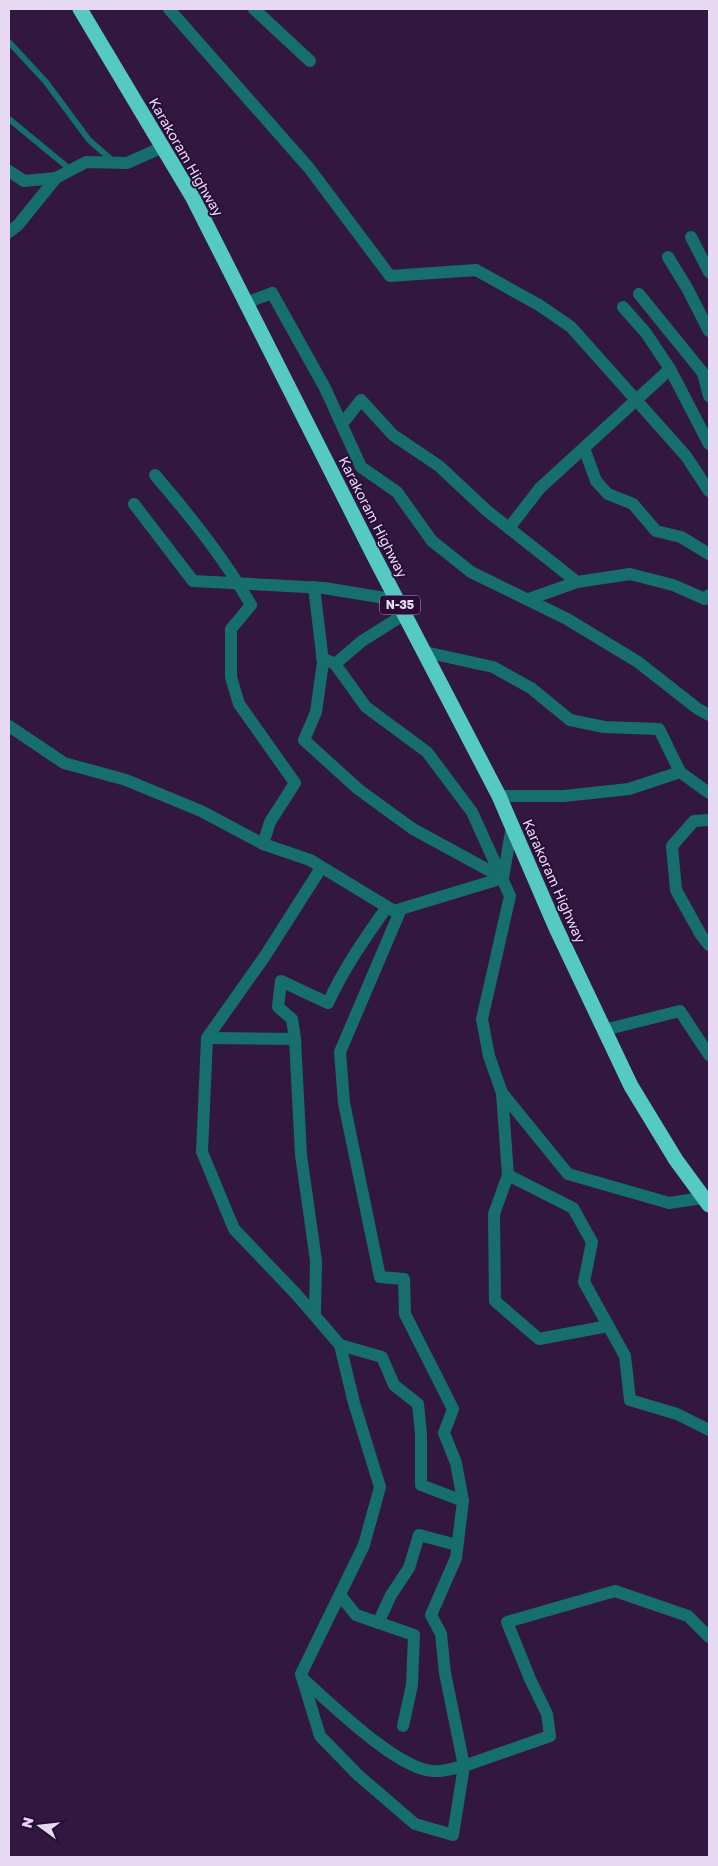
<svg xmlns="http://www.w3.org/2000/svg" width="718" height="1866" viewBox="0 0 718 1866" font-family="'Golos Text',sans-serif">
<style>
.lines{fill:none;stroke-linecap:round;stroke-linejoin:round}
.lane{stroke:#166f6c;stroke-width:6}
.street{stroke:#166f6c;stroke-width:12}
.highway{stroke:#55cac5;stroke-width:15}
.labels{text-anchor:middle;stroke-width:4;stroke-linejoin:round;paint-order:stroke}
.shield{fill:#280e36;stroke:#ae9cba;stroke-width:1}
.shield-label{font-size:12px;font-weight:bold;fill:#e8d9f3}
.street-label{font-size:14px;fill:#e8d9f3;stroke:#280e36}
</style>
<rect width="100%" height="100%" fill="#321841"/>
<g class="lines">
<g class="lane">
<path d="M 9,42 L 46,82 L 89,140 L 114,162"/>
<path d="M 9,119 L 71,170"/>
</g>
<g class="street">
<path d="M 169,9 L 309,168 L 390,276 L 476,270 L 539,305 L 571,327 L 686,456 L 709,491"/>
<path d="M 254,9 L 310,61"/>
<path d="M 9,171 L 24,181 L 56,178"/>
<path d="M 9,232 L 18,225 L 56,178 L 86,162 L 127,163 L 163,147"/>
<path d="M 691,237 L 709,272"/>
<path d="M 668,257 L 687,288 L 709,331"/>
<path d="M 639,294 L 703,373 L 709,396"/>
<path d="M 246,303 L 272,293 L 325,388 L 361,467 L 397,492 L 432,541 L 471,572 L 567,619 L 638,662 L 698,709 L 709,715"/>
<path d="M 670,369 L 709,444"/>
<path d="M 342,424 L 361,400 L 393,435 L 439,466 L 486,510 L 577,582"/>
<path d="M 584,448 L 596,481 L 608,494 L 633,504 L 656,531 L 681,537 L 709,554"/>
<path d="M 155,475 C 190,516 224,558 251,605 L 231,629 L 231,677 L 239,704 L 295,783 L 270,822 L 263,844"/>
<path d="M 134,504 L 193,581 L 324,588 L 397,600"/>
<path d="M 509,528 L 540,488 L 670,369 L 646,333 L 623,307"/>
<path d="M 314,587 L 323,662 L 316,712 L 304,740 L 358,789 L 413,829 L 503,878"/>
<path d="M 529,599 L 577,582 L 630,574 L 673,585 L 705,599 L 709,595"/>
<path d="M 425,652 L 493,667 L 531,688 L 570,720 L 604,727 L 659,729 L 680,772"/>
<path d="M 322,658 L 335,664 L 366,707 L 427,752 L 472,812 L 510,896 L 482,1019 L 489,1056 L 502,1093 L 508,1175 L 573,1208 L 592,1242 L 584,1282 L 625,1356 L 630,1400 L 677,1414 L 709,1430"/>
<path d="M 335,664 L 362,641 L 405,614"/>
<path d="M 9,726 L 64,763 L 126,780 L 201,811 L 263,844 L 310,860 L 394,911 L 503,878 L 512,826"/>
<path d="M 499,796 L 564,796 L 629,789 L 680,772 L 709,793"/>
<path d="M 709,820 L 694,821 L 672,846 L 676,890 L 701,935 L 709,945"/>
<path d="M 321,868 L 265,956 L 207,1038 L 202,1152 L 234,1229 L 297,1295 L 340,1345 L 354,1403 L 380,1487 L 364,1545 L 301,1674 L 320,1736 L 358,1775 L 415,1824 L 453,1835 L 464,1766 L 550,1736 L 547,1714 L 530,1679 L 507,1622 L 615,1591 L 688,1616 L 709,1637"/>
<path d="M 401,909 L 340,1052 L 344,1103 L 380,1277 L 404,1279 L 405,1314 L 453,1409 L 444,1433 L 456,1463 L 463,1501"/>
<path d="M 604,1030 L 680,1011 L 709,1055"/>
<path d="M 207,1038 L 295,1039 L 292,1019 L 278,1007 L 281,981 L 328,1003 C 344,968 365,938 387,907"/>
<path d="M 295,1039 L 301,1155 L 316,1261 L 315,1315"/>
<path d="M 502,1093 L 568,1174 L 669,1203 L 709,1197"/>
<path d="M 508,1175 L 494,1214 L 495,1301 L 539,1339 L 608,1326"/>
<path d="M 340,1595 L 356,1615 L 414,1635 L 412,1685 L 403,1726"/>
<path d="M 378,1623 L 391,1595 L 409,1568 L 419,1535 L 457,1545"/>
<path d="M 303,1679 C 330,1703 399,1771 434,1771 C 443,1772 455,1768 464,1766 L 445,1673 L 441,1634 L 431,1615 L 456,1558 L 463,1501 L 421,1485 L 421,1434 L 418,1404 L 394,1385 L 382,1357 L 340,1345"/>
</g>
<path class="highway" d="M 80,9 L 193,198 L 374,556 L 499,796 L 556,928 L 631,1086 L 676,1160 L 709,1205"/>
</g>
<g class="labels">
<rect class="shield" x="380" y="595.5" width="40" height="19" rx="4"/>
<g class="shield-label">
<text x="400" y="609">N-35</text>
</g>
<g class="street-label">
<text transform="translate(186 157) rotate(60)" y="5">Karakoram Highway</text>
<text transform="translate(373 517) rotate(63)" y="5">Karakoram Highway</text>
<text transform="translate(554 881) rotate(66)" y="5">Karakoram Highway</text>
</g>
</g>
<rect width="718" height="1866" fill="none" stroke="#e8d9f3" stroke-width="20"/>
<g transform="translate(40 1826) rotate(285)" stroke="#280e36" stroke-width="4" paint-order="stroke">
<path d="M0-4L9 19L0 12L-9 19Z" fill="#e8d9f3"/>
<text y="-8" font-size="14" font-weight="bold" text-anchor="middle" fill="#e8d9f3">N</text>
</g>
</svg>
